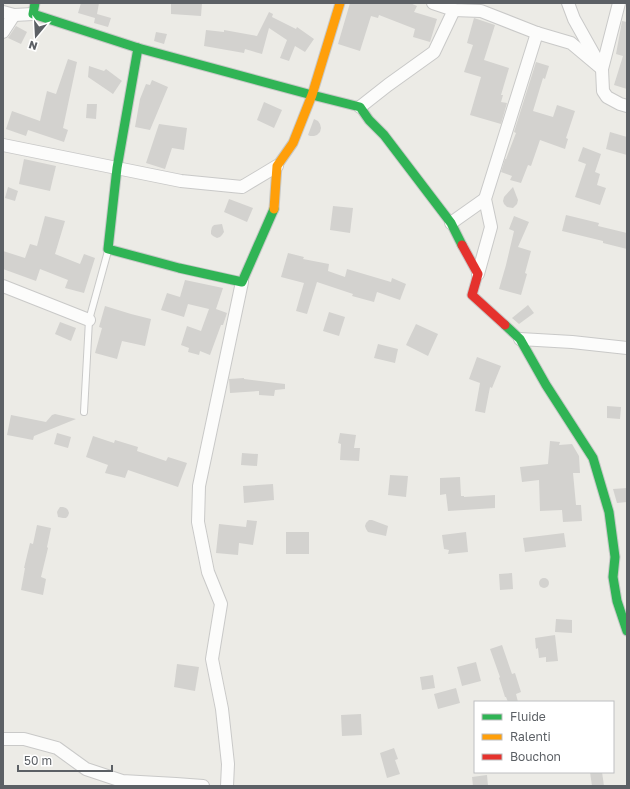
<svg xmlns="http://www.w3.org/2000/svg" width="630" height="789" viewBox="0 0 630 789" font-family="'Golos Text',sans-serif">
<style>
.building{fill:#d3d2cf}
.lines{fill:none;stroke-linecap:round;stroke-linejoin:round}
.lane-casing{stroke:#c9c9c8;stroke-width:8}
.street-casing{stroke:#c9c9c8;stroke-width:14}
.fast-casing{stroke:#c7c8c7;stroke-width:11}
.slow-casing{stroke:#c7c8c7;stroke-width:11}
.jam-casing{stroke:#c7c8c7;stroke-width:11}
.lane{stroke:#fcfcfb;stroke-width:6}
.street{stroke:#fcfcfb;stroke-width:12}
.fast{stroke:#30b455;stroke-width:9}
.slow{stroke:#ff9f0a;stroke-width:9}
.jam{stroke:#e5322d;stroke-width:9}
</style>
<rect width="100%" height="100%" fill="#ecebe6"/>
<g class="building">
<path d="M 81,3 L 99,3 L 97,14 L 111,18 L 108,27 L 94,23 L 95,18 L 78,13 Z"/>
<path d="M 171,3 L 202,3 L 201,16 L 171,14 Z"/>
<path d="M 350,3 L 410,3 L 417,6 L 414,12 L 437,19 L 430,42 L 413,37 L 415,29 L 379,15 L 378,18 L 371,16 L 360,51 L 338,44 Z"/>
<path d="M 269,12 L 273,14 L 272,17 L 296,29 L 297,27 L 314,39 L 305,52 L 295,46 L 289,61 L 280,58 L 287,40 L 269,28 L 262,54 L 245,49 L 244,53 L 204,46 L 206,30 L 224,32 L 224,30 L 257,36 Z"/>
<path d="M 474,18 L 495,25 L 484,60 L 509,68 L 501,95 L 503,95 L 501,102 L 507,103 L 501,124 L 470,115 L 481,77 L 464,72 L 473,45 L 467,43 Z"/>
<path d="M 622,21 L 627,22 L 627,89 L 614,85 L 623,56 L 616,54 Z"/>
<path d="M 16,26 L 27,32 L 21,44 L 8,38 Z"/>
<path d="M 156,32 L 167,34 L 164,44 L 154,41 Z"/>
<path d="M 68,59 L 77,62 L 63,128 L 68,130 L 64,142 L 28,130 L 26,136 L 6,129 L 12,111 L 40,121 L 47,91 L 56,94 Z"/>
<path d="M 536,62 L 549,66 L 545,79 L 543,78 L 533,111 L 553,117 L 557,105 L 575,111 L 566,138 L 568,139 L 565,149 L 540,140 L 531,166 L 528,165 L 521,183 L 510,180 L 512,176 L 501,172 L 505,159 L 506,159 L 516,133 L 514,132 Z"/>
<path d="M 89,66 L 104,71 L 106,69 L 122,81 L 121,82 L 113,94 L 88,77 Z"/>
<path d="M 152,80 L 168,87 L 150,130 L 135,127 L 140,99 L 146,84 L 150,85 Z"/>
<path d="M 264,102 L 282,110 L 274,128 L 257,120 Z"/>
<path d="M 87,104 L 97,104 L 96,119 L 86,118 Z"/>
<path d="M 314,119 L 318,121 L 320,124 L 321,128 L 320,132 L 317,135 L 314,136 L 310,136 L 308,135 Z"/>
<path d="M 159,124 L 187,128 L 184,150 L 172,148 L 165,169 L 146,163 Z"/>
<path d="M 610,132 L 627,137 L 627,155 L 606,149 Z"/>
<path d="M 583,147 L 601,154 L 595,172 L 600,174 L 597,185 L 606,188 L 600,205 L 575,197 L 586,164 L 578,161 Z"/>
<path d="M 24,159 L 56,166 L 50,191 L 19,184 Z"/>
<path d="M 8,187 L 18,191 L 15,201 L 5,198 Z"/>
<path d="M 513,187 L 518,200 L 517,204 L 513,208 L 507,207 L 504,204 L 503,201 L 504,197 Z"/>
<path d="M 229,199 L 253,208 L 247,222 L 224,212 Z"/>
<path d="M 333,206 L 353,208 L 350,233 L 330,230 Z"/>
<path d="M 566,215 L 599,223 L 598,226 L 627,233 L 627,249 L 603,243 L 603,241 L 562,231 Z"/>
<path d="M 45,216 L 65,221 L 55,254 L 80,264 L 84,254 L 95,258 L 84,293 L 65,288 L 68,280 L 40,269 L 36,281 L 3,269 L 3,251 L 25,258 L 30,244 L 37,246 Z"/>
<path d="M 514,216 L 529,222 L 518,247 L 531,251 L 525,273 L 527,274 L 521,295 L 499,289 L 506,265 L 514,231 L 509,229 Z"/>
<path d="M 222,224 L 224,232 L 222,235 L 220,237 L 217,238 L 213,236 L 211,234 L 211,231 L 212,227 L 214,225 Z"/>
<path d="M 288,253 L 304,257 L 303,259 L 329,264 L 328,271 L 345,277 L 347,269 L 391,282 L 392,278 L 406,284 L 400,300 L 377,292 L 374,302 L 352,296 L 353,294 L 317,282 L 307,314 L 296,311 L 304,283 L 281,277 Z"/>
<path d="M 185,280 L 223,288 L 216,309 L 227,313 L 223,325 L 221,325 L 210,355 L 200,351 L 199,355 L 188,352 L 189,348 L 181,345 L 187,326 L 201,331 L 209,309 L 188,304 L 184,317 L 161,310 L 167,293 L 180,297 Z"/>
<path d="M 528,305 L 534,313 L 519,324 L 512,318 Z"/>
<path d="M 105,306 L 131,314 L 151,319 L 145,346 L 122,341 L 117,359 L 95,353 L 102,328 L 99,327 Z"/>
<path d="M 329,312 L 345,317 L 339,336 L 323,331 Z"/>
<path d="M 60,322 L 76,328 L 71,341 L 55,334 Z"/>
<path d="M 416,324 L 438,334 L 428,356 L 406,345 Z"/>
<path d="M 378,344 L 398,349 L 395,363 L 374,358 Z"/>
<path d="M 477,357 L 501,366 L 492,388 L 490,387 L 485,413 L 475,411 L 480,383 L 469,379 Z"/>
<path d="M 244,378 L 244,379 L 285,384 L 285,389 L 275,390 L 274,396 L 259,395 L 259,391 L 230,393 L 229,379 Z"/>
<path d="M 607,406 L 621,407 L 620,419 L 607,418 Z"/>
<path d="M 55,414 L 76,419 L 34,436 L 33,440 L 7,435 L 11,415 L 46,422 L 52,415 Z"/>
<path d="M 57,433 L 71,437 L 68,448 L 54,444 Z"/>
<path d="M 340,433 L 356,435 L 354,448 L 360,448 L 359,461 L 340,460 L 341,444 L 338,443 Z"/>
<path d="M 93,436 L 114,443 L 115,440 L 138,447 L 137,451 L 166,461 L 168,457 L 187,463 L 178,487 L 128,470 L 125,478 L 105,473 L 108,465 L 86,457 Z"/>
<path d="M 550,441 L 560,442 L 559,445 L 572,444 L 579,456 L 580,473 L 573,473 L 576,505 L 581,505 L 582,521 L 563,522 L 562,510 L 540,511 L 539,480 L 522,482 L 520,467 L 548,464 Z"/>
<path d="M 242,453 L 258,454 L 257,466 L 241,465 Z"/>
<path d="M 390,475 L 408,476 L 406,497 L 388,495 Z"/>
<path d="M 460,477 L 461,496 L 464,496 L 464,497 L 495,495 L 495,508 L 448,511 L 446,494 L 440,495 L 440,478 Z"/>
<path d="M 273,484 L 274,500 L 244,503 L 243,486 Z"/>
<path d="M 627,488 L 627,502 L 617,503 L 613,489 Z"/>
<path d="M 60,507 L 63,507 L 66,508 L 68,510 L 69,513 L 68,516 L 66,518 L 63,518 L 58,517 L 57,512 L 58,510 Z"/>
<path d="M 247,520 L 257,521 L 253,545 L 239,543 L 238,555 L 216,553 L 219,524 L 246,527 Z"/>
<path d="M 369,520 L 372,520 L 388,526 L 386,536 L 368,532 L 366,529 L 365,526 L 366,523 Z"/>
<path d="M 37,525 L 51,528 L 47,547 L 48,548 L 41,577 L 46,579 L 43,595 L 21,590 L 25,568 L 24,568 L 30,543 L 33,544 Z"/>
<rect x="286" y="532" width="23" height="22"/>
<path d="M 466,532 L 468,552 L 448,554 L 449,550 L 444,549 L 442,535 Z"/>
<path d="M 564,533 L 566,547 L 525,552 L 523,538 Z"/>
<path d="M 512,573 L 513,589 L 500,590 L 499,574 Z"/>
<circle cx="544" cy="583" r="5"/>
<path d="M 556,619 L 572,620 L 572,633 L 555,632 Z"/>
<path d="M 555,635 L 558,661 L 546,662 L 546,657 L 539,658 L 538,648 L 536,649 L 535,638 Z"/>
<path d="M 502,645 L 512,674 L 515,673 L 521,692 L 516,694 L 518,702 L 508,702 L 506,697 L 505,697 L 499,678 L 500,677 L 490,649 Z"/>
<path d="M 476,662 L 481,681 L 462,686 L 457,667 Z"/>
<path d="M 177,664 L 199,667 L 195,691 L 174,687 Z"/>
<path d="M 433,675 L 435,688 L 422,690 L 420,677 Z"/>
<path d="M 456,688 L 460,703 L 438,709 L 434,694 Z"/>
<path d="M 361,714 L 362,735 L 342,736 L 341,715 Z"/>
<path d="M 394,748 L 398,759 L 395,760 L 400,774 L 387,778 L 380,753 Z"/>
<path d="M 590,772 L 602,772 L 604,786 L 592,786 Z"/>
<path d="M 487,775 L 488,786 L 473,786 L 472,777 Z"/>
</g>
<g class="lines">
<g class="lane-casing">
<path id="lane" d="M 84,412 L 89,320 L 108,251"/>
</g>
<g class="street-casing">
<g id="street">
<path d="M 433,3 L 454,10 L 481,11 L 537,33 L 571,43 L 602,69 L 619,3"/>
<path d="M 568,3 L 574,19 L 602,69 L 603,91 L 607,97 L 620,104 L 627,106"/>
<path d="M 3,12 L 14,15 L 33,14"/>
<path d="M 3,32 L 14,15"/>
<path d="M 360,107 L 388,85 L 434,52 L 454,10"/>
<path d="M 3,145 L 181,181 L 242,187 L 277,166"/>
<path d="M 451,223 L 485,199"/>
<path d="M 478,274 L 491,227 L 485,199 L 537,33"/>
<path d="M 3,286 L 89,320"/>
<path d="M 520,339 L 572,342 L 627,348"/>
<path d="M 3,739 L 24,739 L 57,748 L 86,769 L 122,781 L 176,784 L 203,786"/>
<path d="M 227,786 L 228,764 L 222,709 L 212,659 L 221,604 L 208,572 L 198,522 L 199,486 L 242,282"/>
</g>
</g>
<g class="fast-casing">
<g id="fast">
<path d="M 35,3 L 33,14 L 138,48 L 312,95 L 360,107 L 369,120 L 384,135 L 451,223 L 462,245"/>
<path d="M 138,48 L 117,168 L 108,249 L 179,268 L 242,282 L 274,209"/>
<path d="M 505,325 L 520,339 L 546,385 L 593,458 L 609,512 L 615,557 L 613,577 L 617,601 L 627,631"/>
</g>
</g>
<g class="slow-casing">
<path id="slow" d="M 274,209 L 277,166 L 293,143 L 312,95 L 340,3"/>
</g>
<g class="jam-casing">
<path id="jam" d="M 462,245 L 478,274 L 472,295 L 505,325"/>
</g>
<use href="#lane" class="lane"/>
<use href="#street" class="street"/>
<use href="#fast" class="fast"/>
<use href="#slow" class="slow"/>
<use href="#jam" class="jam"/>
</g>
<rect width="630" height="789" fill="none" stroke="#5c6065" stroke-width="8"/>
<rect x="474" y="701" width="140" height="72" fill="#ffffff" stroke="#bebfc1"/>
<rect x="482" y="714" width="20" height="6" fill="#30b455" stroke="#bebfc1"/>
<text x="510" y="721" font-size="12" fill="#5c6065">Fluide</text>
<rect x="482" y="734" width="20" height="6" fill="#ff9f0a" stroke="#bebfc1"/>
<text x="510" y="741" font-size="12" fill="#5c6065">Ralenti</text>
<rect x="482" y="754" width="20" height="6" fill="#e5322d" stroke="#bebfc1"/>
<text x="510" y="761" font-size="12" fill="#5c6065">Bouchon</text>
<g transform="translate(36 36) rotate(198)" stroke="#ffffff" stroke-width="3" paint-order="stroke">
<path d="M0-3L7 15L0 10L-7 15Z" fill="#5c6065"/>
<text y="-6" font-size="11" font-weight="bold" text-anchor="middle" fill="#5c6065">N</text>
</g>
<path d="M18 765v6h94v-6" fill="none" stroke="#5c6065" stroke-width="2"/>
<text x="24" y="765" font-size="12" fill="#5c6065" stroke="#ffffff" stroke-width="3" paint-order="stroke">50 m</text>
</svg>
